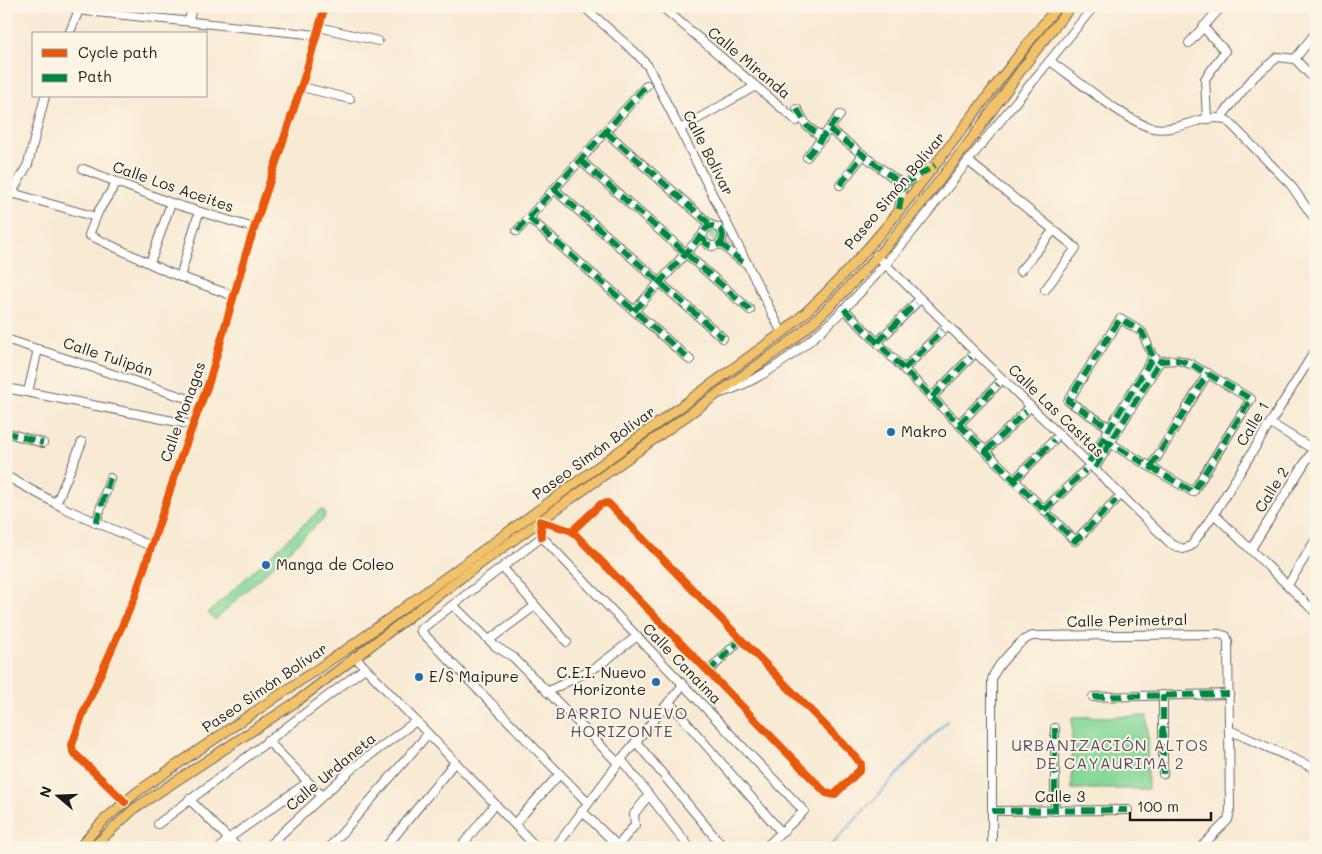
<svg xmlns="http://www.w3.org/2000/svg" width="1322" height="854" viewBox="0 0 1322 854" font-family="Mali,sans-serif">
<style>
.green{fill:#85d798;stroke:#507a5a}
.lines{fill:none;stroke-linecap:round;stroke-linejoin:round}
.stream{stroke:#5aa7d3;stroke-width:2}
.minor-casing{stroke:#69645c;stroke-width:10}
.major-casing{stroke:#69645c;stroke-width:11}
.minor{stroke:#fff;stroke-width:8}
.major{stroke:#f2c26a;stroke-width:9}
.quiet{stroke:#00873e;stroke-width:6;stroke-dasharray:12 6;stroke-linecap:butt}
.cycleway-casing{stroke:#fcf5e5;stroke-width:11}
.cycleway{stroke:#e8590c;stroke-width:8}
.poi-dot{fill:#1f6fb2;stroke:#fcf5e5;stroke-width:2}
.labels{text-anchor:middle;stroke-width:4;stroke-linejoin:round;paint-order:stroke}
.street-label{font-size:15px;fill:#1c1c1c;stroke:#fcf5e5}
.poi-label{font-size:15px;fill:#1c1c1c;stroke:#fcf5e5;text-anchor:start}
.neighbourhood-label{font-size:16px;letter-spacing:1px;fill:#5d4e65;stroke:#fcf5e5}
</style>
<rect width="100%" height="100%" fill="#fcf5e5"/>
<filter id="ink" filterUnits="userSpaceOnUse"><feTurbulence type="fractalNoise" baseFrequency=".02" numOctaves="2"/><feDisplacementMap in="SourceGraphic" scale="10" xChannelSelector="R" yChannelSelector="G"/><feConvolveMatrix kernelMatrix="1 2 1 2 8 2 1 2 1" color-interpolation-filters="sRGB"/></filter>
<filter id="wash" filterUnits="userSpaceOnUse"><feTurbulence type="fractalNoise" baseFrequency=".0096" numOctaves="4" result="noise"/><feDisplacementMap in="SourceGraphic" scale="20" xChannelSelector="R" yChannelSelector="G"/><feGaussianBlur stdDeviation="1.12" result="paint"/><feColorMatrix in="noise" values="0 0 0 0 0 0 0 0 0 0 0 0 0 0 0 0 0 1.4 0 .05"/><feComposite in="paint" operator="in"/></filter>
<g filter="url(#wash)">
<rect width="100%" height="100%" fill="#f8ead3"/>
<g class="green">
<circle cx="715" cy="235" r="5.5"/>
<path d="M 321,509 L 325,512 L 324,518 L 215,620 L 208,613 Z"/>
<path d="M 1147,716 L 1148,789 L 1072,789 L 1072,717 Z"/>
</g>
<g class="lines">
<path class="stream" d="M 829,848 L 947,721"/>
</g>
</g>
<g filter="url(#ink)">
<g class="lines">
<g class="minor-casing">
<g id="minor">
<path d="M 66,6 L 86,11 L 317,35"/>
<path d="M 583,6 L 637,54 L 648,66 L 782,333"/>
<path d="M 661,6 L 797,121"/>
<path d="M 189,21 L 192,6"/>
<path d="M 319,27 L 378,41"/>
<path d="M 1203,27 L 1225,51 L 1205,79 L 1207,119"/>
<path d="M 69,34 L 79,10"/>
<path d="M 1189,43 L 1222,6"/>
<path d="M 1295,59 L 1316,32"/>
<path d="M 1050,61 C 1073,77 1130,124 1153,128 C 1179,133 1209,110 1228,121 L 1290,184 L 1316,221"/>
<path d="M 302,87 L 350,99"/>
<path d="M 797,109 L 807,126 L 823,138"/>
<path d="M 1221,117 L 1254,77 L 1278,57 L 1295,59 L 1316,81"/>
<path d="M 680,129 L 754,87"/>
<path d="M 829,129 L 903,185"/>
<path d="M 606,132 L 712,226"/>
<path d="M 807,157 L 840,115"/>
<path d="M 580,160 L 750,310"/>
<path d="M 968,161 L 1076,248 L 1045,290"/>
<path d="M 83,169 L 171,203 L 254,228"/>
<path d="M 116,183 L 98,212 L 89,235 L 170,273 L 234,296"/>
<path d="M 840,185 L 863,155"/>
<path d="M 903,185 L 933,166"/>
<path d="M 554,189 L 723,338"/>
<path d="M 12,193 L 96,217"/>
<path d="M 6,203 L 28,164 L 45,96"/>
<path d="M 899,209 L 903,185"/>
<path d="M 529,218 L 690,360"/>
<circle cx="713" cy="236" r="10"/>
<path d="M 517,231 L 647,85"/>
<path d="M 720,243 L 741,261 L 748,264"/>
<path d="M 876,255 L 1171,544 L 1183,549 L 1191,546 L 1214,514 L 1316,349"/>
<path d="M 150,263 L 171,203"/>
<path d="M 1020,271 L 1054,230"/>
<path d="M 180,277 L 199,212"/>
<path d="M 844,309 L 1075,541 L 1116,500"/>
<path d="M 634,311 L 703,234"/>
<path d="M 6,339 L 201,403"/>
<path d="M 878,342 L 916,303"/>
<path d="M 904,369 L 943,330"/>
<path d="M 6,388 L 193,425"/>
<path d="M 28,392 L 38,349"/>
<path d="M 721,393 C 821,362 913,230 977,150 C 1015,102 1055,55 1094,6"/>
<path d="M 932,397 L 971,357"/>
<path d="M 1270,423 L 1316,451"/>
<path d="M 959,424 L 998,384"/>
<path d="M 6,436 L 8,433 L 43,443"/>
<path d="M 1103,439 L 1193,492 L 1251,399 L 1191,364 L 1178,360 L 1160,361 L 1153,357 L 1142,332 L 1120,319 L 1068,401 L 1110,428"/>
<path d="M 986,451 L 1026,411"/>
<path d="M 1089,462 L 1153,357"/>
<path d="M 1151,467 L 1208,373"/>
<path d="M 1095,468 L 1160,361"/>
<path d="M 6,476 L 66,509 L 151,546"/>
<path d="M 1014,480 L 1054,440"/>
<path d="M 56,504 L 82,442"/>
<path d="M 1044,510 L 1085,470"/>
<path d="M 1214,514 L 1316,613"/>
<path d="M 96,523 L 110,478"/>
<path d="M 542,537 L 540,521 L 572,531 L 826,793 L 834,795 L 860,770 L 861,764 L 855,756 L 608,503 L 601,504 L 572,531"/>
<path d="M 542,537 L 804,811 L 765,848"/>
<path d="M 542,537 L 420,630 L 588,803"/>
<path d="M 1251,549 L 1316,445"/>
<path d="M 503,568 L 567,642"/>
<path d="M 1288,585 L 1316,539"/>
<path d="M 453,605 L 495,646 L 513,657 L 618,763"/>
<path d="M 489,640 L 535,606"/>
<path d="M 355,657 L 537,848"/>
<path d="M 708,672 L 741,639"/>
<path d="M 547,692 L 598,666 L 636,637"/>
<path d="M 1093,697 L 1229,694"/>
<path d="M 669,702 L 781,832"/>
<path d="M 1229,730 L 1316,769"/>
<path d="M 267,740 L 321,795"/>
<path d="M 636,742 L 724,848"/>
<path d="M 621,759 L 690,848"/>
<path d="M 1163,774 L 1163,695"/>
<path d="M 189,799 L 238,848"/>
<path d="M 125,802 L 73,752 L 72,745 L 82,716 L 134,599 L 180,460 L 209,382 L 247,250 L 305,75 L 325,6"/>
<path d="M 582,811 L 620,848"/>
<path d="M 992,811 L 1128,810"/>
<path d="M 1055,811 L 1055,728"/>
<path d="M 158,824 L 365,668"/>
<path d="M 514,824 L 559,775"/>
<path d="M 220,848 L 228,839 L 308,782"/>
<path d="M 266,848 L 354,767 L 416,721"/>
<path d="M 329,848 L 428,734"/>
<path d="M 385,848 L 455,762"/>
<path d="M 460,848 L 495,804"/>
<path d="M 555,848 L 623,757 L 683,685"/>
<path d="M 616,848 L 635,825 L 634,814 L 649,795"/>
<path d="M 992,848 L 992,680 C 994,668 1021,638 1033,636 L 1219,634 L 1226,636 L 1228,641 L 1230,810 L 1228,820 L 1200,848"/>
</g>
</g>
<g class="major-casing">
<g id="major">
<path d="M 79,848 L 104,820 L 137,792 L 357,642 L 786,330 C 893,238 968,114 1058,6"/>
<path d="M 92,848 L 135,808 L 296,702 L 462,577 L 794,339 C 862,281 919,208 973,137 C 1005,93 1036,47 1072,6"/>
</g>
</g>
<use href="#minor" class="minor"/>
<use href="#major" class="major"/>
<g class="quiet">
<path d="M 797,109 L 807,126 L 823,138"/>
<path d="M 829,129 L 903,185"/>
<path d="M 606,132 L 712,226"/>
<path d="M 807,157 L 840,115"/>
<path d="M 580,160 L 750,310"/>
<path d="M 840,185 L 863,155"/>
<path d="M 903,185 L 935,165"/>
<path d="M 554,189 L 723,338"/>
<path d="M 899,209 L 903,185"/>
<path d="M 529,218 L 690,360"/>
<circle cx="713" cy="236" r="10"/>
<path d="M 517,231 L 647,85"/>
<path d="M 720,243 L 741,261 L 748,264"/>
<path d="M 844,309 L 1075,541 L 1116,500"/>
<path d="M 634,311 L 703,234"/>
<path d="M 878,342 L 916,303"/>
<path d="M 904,369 L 943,330"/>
<path d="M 932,397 L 971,357"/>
<path d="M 959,424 L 998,384"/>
<path d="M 6,436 L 8,433 L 43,443"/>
<path d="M 1103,439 L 1193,492 L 1251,399 L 1191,364 L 1178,360 L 1160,361 L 1153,357 L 1142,332 L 1120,319 L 1068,401 L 1110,428"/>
<path d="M 986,451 L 1026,411"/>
<path d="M 1089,462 L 1153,357"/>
<path d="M 1151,467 L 1208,373"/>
<path d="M 1095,468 L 1160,361"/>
<path d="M 1014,480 L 1054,440"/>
<path d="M 1044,510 L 1085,470"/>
<path d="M 96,523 L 110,478"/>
<path d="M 708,672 L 741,639"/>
<path d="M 1093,697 L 1229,694"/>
<path d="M 1163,774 L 1163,695"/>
<path d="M 992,811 L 1128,810"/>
<path d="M 1055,811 L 1055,728"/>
</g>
<g class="cycleway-casing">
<g id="cycleway">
<path d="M 542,537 L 540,521 L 572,531 L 826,793 L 834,795 L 860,770 L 861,764 L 855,756 L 608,503 L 601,504 L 572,531"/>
<path d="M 125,802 L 73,752 L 72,745 L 82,716 L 134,599 L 180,460 L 209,382 L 247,250 L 305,75 L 325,6"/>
</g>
</g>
<use href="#cycleway" class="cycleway"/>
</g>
</g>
<g class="poi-dot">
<circle cx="891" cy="432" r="5"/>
<circle cx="266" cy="565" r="5"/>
<circle cx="419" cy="677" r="5"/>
<circle cx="656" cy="682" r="5"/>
</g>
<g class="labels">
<g class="street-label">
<text transform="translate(749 63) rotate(40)" y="5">Calle Miranda</text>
<text transform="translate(708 153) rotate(63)" y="5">Calle Bolívar</text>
<text transform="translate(173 187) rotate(19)" y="5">Calle Los Aceites</text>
<text transform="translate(895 191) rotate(-50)" y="5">Paseo Simón Bolívar</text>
<text transform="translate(108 357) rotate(18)" y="5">Calle Tulipán</text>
<text transform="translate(1056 411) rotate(44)" y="5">Calle Las Casitas</text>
<text transform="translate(183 412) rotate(-70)" y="5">Calle Monagas</text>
<text transform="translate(1253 424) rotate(-59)" y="5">Calle 1</text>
<text transform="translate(594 453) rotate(-36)" y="5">Paseo Simón Bolívar</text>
<text transform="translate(1272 490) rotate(-58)" y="5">Calle 2</text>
<text transform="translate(1127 621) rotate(-1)" y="5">Calle Perimetral</text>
<text transform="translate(682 664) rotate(46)" y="5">Calle Canaima</text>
<text transform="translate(265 688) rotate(-34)" y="5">Paseo Simón Bolívar</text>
<text transform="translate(331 772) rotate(-40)" y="5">Calle Urdaneta</text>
<text x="1060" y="802">Calle 3</text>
</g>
<g class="poi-label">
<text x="901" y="437">Makro</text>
<text x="276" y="570">Manga de Coleo</text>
<text x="646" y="678" text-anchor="end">C.E.I. Nuevo<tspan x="646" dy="17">Horizonte</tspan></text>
<text x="429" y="682">E/S Maipure</text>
</g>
<g class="neighbourhood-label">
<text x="622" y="719">BARRIO NUEVO<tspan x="622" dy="18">HORIZONTE</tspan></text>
<text x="1110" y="751">URBANIZACIÓN ALTOS<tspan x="1110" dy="18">DE CAYAURIMA 2</tspan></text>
</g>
</g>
<rect width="1322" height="854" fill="none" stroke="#fcf5e5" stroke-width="25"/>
<rect x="32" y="32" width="175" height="65" fill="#fcf5e5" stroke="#a29e95"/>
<rect x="42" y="49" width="25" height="8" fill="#e8590c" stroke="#a29e95"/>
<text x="78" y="58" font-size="15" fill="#1c1c1c">Cycle path</text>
<rect x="42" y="74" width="25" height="8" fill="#00873e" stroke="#a29e95"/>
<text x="78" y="82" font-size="15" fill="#1c1c1c">Path</text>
<g transform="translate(58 796) rotate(289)" stroke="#fcf5e5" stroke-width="4" paint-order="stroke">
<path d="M0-4L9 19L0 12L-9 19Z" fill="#1c1c1c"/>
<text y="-8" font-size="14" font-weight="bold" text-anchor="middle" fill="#1c1c1c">N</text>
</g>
<path d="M1130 812v8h81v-8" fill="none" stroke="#1c1c1c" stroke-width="2.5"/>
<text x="1137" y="812" font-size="15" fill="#1c1c1c" stroke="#fcf5e5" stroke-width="4" paint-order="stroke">100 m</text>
</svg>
